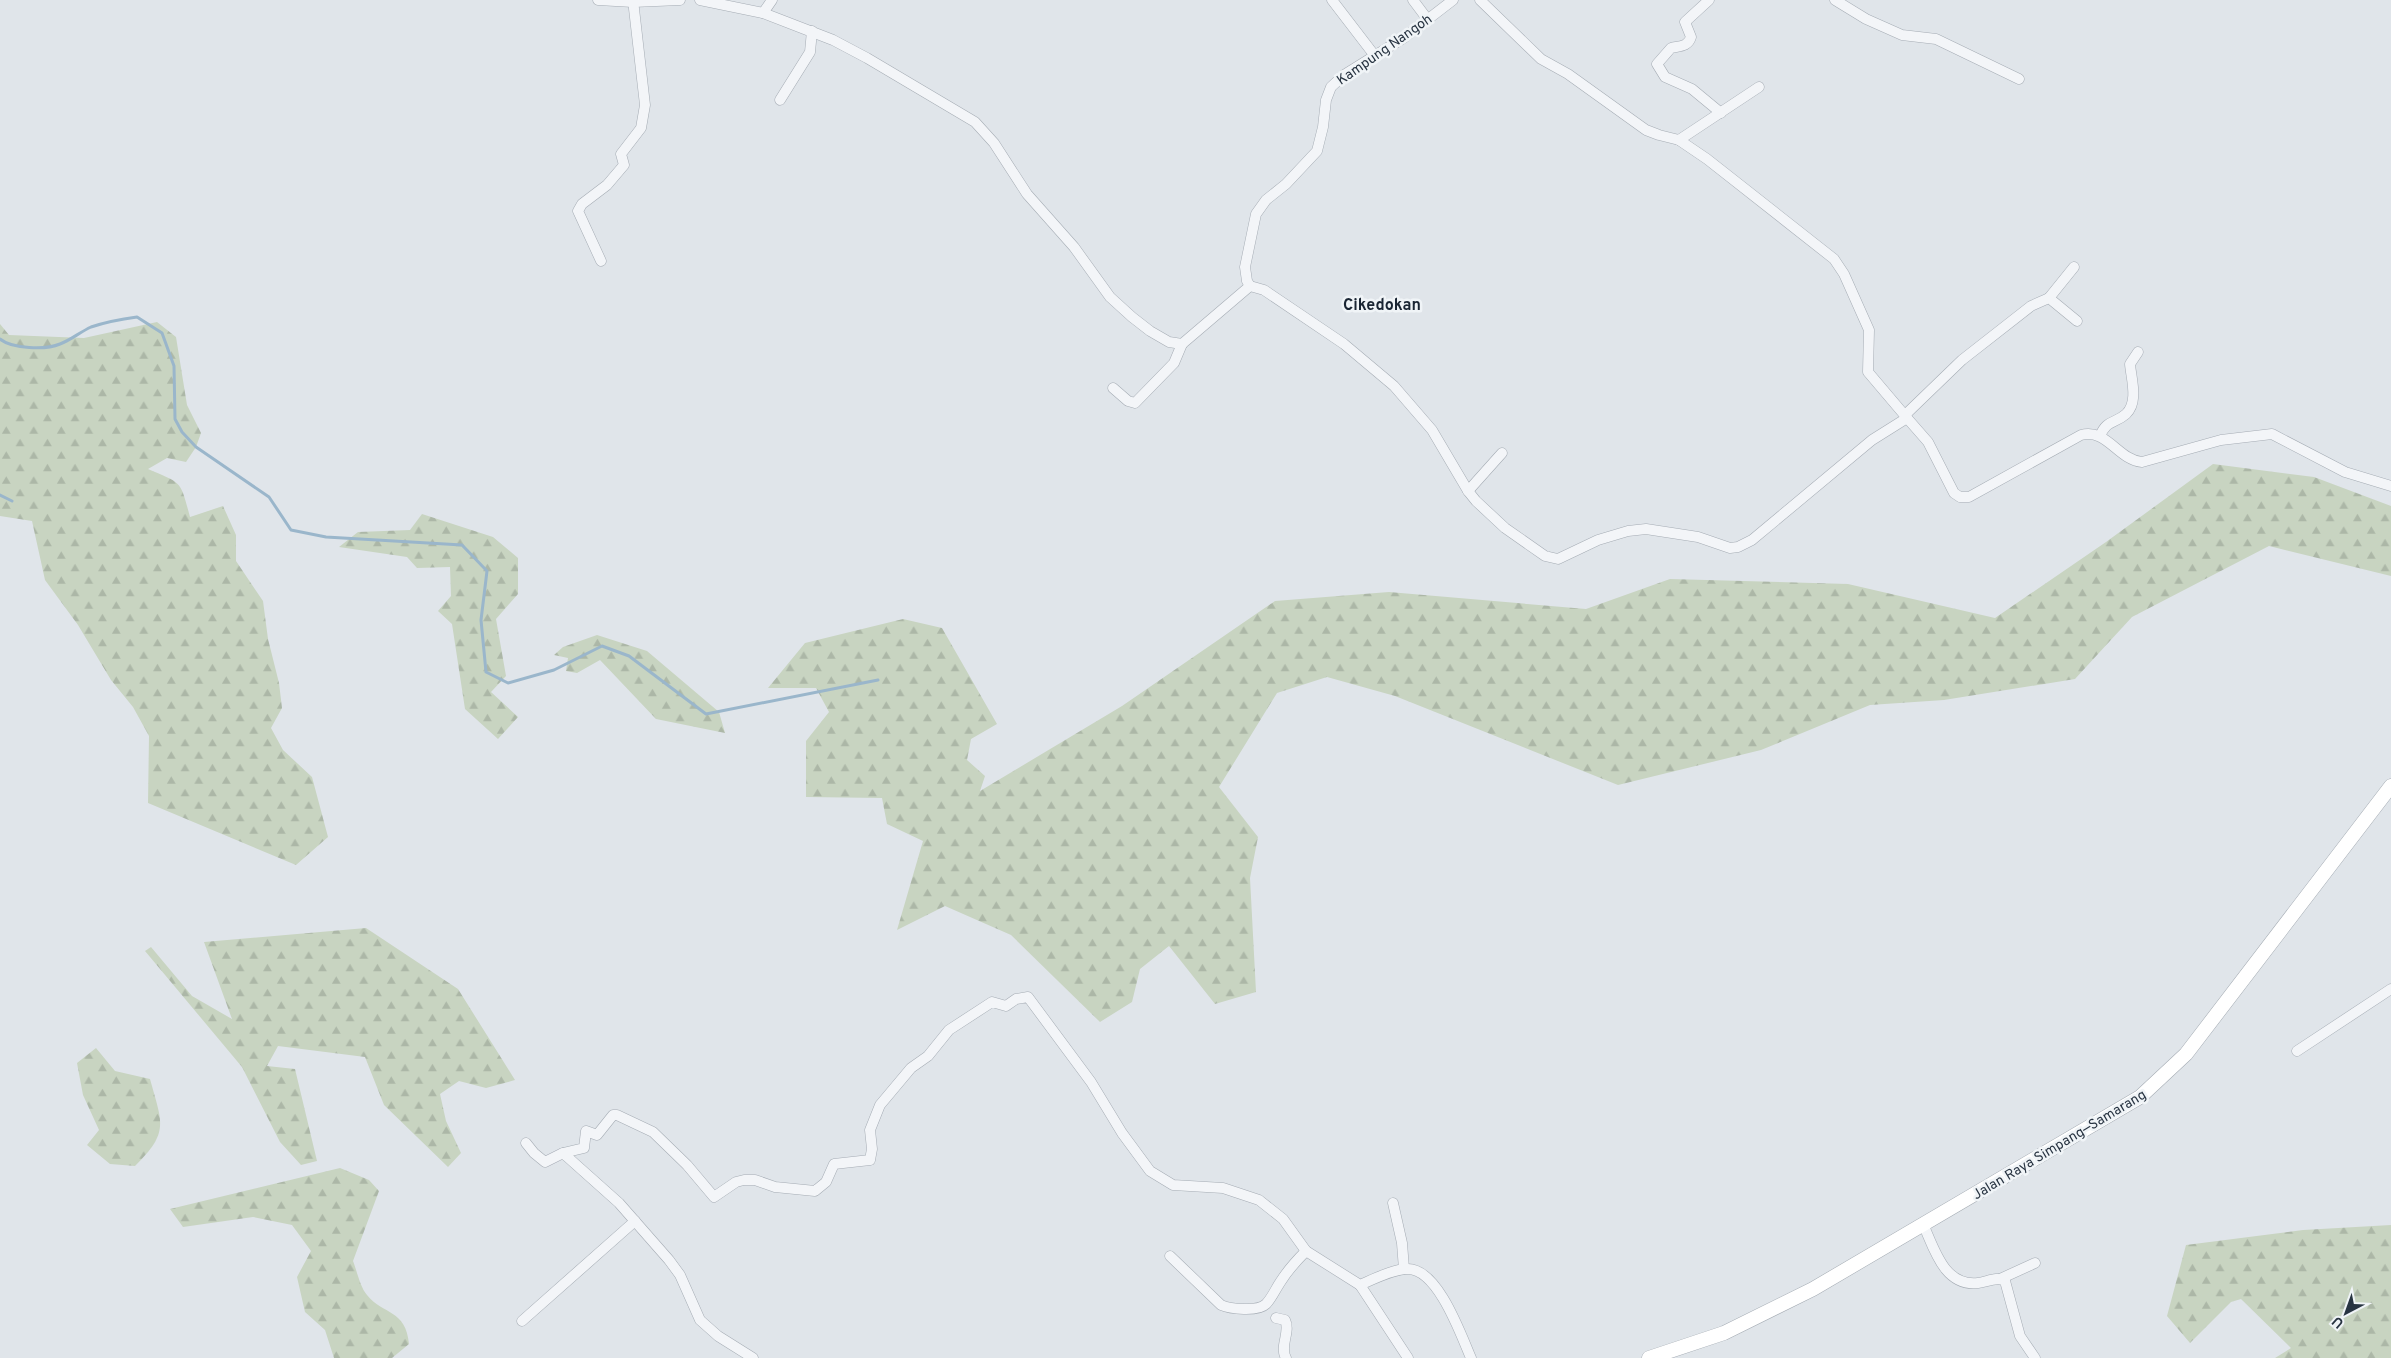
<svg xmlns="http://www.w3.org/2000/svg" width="2391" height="1358" viewBox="0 0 2391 1358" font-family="Overpass,sans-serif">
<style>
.forest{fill:url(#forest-firs)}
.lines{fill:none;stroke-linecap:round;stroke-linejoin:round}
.stream{stroke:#9ab6cb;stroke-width:3}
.street-casing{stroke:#a5acb4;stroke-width:11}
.secondary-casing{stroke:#a5acb4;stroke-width:15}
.street{stroke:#f3f5f8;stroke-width:10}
.secondary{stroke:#fff;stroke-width:14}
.labels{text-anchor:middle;stroke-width:5;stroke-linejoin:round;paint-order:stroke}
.street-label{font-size:14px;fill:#283442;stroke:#f0f4f7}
.quarter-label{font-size:16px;font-weight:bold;fill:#1a2533;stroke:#f0f4f7}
</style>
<defs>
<pattern id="forest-firs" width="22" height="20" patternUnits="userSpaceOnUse" patternTransform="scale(1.25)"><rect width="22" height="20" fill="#c8d4c1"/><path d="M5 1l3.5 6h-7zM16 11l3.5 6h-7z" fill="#acb7a7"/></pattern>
</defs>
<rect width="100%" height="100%" fill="#e0e5ea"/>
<g class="forest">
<path d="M 157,322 L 176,337 L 187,405 L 201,433 L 196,447 L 186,462 L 167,458 L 148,469 C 183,484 180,480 190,517 L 223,506 L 236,535 L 236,561 L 263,601 L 268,639 L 279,683 L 282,708 L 271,728 L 283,750 L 312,777 L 328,837 L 296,865 L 148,803 L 149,736 L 133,707 L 111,680 L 78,625 L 45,580 L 32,521 L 0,516 L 0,324 L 9,335 L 84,338 Z"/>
<path d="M 2213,464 L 2314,477 L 2391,506 L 2391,576 L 2269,546 L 2132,617 L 2075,679 L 1944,700 L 1870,705 L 1761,750 L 1618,785 L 1395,696 L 1327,677 L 1277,693 L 1219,787 L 1258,837 L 1250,878 L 1256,992 L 1215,1004 L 1169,946 L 1140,969 L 1132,1002 L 1100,1022 L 1011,935 L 945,906 L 897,930 L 923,841 L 887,824 L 882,798 L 806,797 L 806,741 L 829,712 L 816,688 L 768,688 L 805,643 L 903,619 L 942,628 L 997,724 L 971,739 L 967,760 L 985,776 L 980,791 L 1122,706 L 1275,601 L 1389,592 L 1586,609 L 1670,579 L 1848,584 L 1995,618 L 2106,542 Z"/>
<path d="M 422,514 L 493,537 L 518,558 L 518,594 L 496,619 L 506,676 L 491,692 L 518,717 L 498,739 L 465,709 L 452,624 L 438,611 L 451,596 L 450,567 L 417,568 L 407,557 L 339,547 L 358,532 L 410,530 Z"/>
<path d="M 597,635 L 647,651 L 719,712 L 725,733 L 656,719 L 600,660 L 577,673 L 566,671 L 568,658 L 554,655 L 563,647 Z"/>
<path d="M 366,928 L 458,989 L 515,1080 L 486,1088 L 459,1081 L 440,1094 L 446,1121 L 461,1153 L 448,1167 L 384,1105 L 365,1057 L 278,1046 L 267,1066 L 295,1069 L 317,1161 L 301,1165 L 280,1142 L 242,1067 L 145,951 L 151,947 L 192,996 L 232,1019 L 204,942 Z"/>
<path d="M 96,1048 L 115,1071 L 150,1079 C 162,1123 170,1132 135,1166 L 110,1164 L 87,1145 L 99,1130 L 83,1095 L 77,1063 Z"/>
<path d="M 340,1168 L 369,1180 L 379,1191 L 353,1261 C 357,1271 360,1287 367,1295 C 383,1315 406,1309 409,1344 L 392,1358 L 334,1358 L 325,1330 L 305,1312 L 297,1277 L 311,1251 L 292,1225 L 253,1217 L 183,1227 L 170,1209 Z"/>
<path d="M 2391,1225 L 2391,1358 L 2275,1358 L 2291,1348 L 2241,1299 L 2231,1302 L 2190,1343 L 2167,1316 L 2186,1245 L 2303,1230 Z"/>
</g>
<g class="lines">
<g class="stream">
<path d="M 0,339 C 12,349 46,350 60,344 C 71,340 80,332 91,327 C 106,322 122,319 137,317 L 162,333 L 174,366 L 175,419 L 182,432 L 196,447 L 269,497 L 291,530 L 326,537 L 462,545 L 487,571 L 481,620 L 486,672 L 508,683 L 554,670 L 602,646 L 629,656 L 706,714 L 878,680"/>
<path d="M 0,495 L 12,501"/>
</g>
<g class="street-casing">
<g id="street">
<path d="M 598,0 L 633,2 L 680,0"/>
<path d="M 700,0 L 763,13 L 833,40 L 867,58 L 975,122 L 994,143 L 1027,194 L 1074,247 L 1110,297 L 1132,317 L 1150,331 L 1169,342 L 1182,344 L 1250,286 L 1264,290 L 1344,344 L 1394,386 L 1432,430 L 1468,491 L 1476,501 L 1505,528 L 1545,556 L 1558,559 L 1598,540 L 1628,531 L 1646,529 L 1698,537 L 1730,548 L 1738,547 L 1752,540 L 1872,440 L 1907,418 L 1928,442 L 1954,493 L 1960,497 L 1969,497 L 2081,435 C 2107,428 2118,460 2142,462 L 2221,440 L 2272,434 L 2345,472 L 2391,486"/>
<path d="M 1332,0 L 1375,56"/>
<path d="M 1413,0 L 1428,20"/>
<path d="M 1480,0 L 1541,59 L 1568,74 L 1646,130 L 1659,135 L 1679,140 L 1707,159 L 1834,259 L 1844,274 L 1869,330 L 1868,372 L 1907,418"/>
<path d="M 1709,0 L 1685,22 L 1691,37 C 1688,47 1679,46 1671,48 L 1657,64 L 1665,77 L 1692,89 L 1721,113"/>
<path d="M 1835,0 L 1866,19 L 1902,35 L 1936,39 L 2019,79"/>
<path d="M 763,13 L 772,0"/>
<path d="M 780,100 L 810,52 L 812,31"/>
<path d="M 1679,140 L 1759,87"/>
<path d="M 601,261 L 578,211 L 582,204 L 607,185 L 624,165 L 621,154 L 641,128 L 645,105 L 633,0"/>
<path d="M 1250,286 L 1247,281 L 1245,267 L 1256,214 L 1266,200 L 1286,184 L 1317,151 L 1323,127 L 1326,100 L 1331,87 L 1344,75 L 1405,37 L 1453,0"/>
<path d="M 2049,298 L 2074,267"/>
<path d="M 1113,388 L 1128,401 L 1135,403 L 1174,363 L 1182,344"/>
<path d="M 1905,415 L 1962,360 L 2031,306 L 2049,298 L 2077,321"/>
<path d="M 2100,436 C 2107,419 2115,424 2126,414 C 2139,402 2131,378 2130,364 L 2138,352"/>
<path d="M 1468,491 L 1502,453"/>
<path d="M 2297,1051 L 2391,989"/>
<path d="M 526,1143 L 534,1153 L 545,1162 L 563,1153 L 619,1203 L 669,1260 L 680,1275 L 700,1320 L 718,1336 L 753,1358"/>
<path d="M 563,1153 L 584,1148 L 586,1131 L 597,1135 L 613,1115 L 617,1115 L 653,1132 L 687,1165 L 714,1197 L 736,1182 L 744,1180 L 755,1180 L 775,1187 L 815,1191 L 826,1182 L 834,1164 L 870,1160 L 872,1149 L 870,1130 L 880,1105 L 911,1068 L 928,1056 L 949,1030 L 992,1002 L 1006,1006 L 1016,999 L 1028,997 L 1091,1082 L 1122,1133 L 1150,1171 L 1173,1185 L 1223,1188 L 1259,1200 L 1283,1219 L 1306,1251 L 1360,1285 C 1374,1279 1393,1269 1408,1269 C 1438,1269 1461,1335 1471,1358"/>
<path d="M 1393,1203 L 1402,1243 L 1404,1269"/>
<path d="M 1923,1224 C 1934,1248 1944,1287 1978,1283 C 1987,1282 1997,1276 2005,1281 L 2020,1336 L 2035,1358"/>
<path d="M 1170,1256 L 1221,1305 C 1230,1309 1258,1312 1266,1304 C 1272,1298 1276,1288 1281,1281 C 1288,1270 1297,1260 1306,1251"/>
<path d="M 2000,1279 L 2035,1263"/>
<path d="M 1360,1285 L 1408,1358"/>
<path d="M 1276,1318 L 1285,1320 C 1291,1332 1279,1346 1286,1358"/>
<path d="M 522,1321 L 635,1221"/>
</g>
</g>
<g class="secondary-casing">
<path id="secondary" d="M 1649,1358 L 1724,1333 L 1813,1289 L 2140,1097 L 2186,1054 L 2391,786"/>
</g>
<use href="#street" class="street"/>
<use href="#secondary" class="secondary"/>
</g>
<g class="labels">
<g class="street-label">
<text transform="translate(1384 49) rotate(-35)" y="5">Kampung Nangoh</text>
<text transform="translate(2059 1144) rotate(-31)" y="5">Jalan Raya Simpang—Samarang</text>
</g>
<g class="quarter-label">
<text x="1382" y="310">Cikedokan</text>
</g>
</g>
<g transform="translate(2346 1313) rotate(221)" stroke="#f0f4f7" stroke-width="4" paint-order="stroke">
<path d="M0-4L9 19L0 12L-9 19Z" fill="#283442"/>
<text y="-8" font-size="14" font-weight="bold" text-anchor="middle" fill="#283442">U</text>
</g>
</svg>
